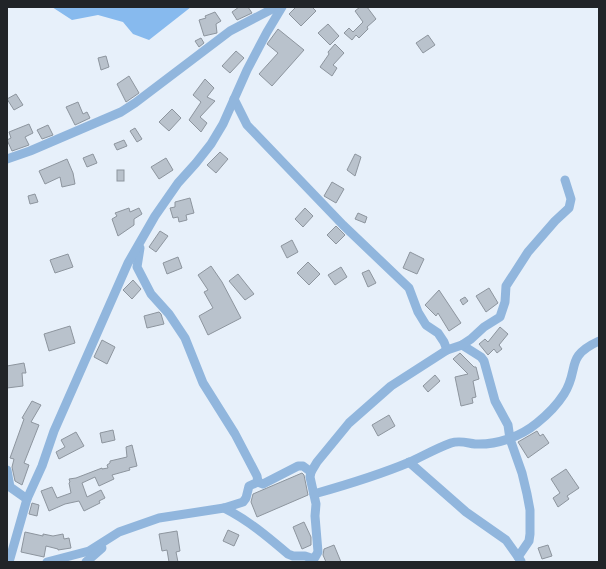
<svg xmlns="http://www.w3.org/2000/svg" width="606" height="569" viewBox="0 0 606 569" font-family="'Fira Sans',sans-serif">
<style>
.forest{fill:#87baee}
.building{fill:#b9c2cc;stroke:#8d959e}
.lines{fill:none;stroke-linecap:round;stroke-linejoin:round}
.minor{stroke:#91b6dd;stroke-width:9}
</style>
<rect width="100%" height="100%" fill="#e7f0fa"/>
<path class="forest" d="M 52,7 L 191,7 L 149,40 L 133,34 L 123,22 L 98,15 L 72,20 Z"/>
<g class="building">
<path d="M 239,7 L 248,7 L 252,13 L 237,20 L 232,12 Z"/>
<path d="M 296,7 L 312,7 L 316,11 L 301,26 L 289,14 Z"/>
<path d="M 360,7 L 367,7 L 376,19 L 367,27 L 368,29 L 359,38 L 356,35 L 352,40 L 344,33 L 349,28 L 353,32 L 363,22 L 355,11 Z"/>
<path d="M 215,12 L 221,21 L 216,24 L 217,33 L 204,36 L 199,20 L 206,18 L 205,16 Z"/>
<path d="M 328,24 L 339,36 L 330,45 L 318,33 Z"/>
<path d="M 278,29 L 304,50 L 272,86 L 259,74 L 278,53 L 267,44 Z"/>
<path d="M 428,35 L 435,45 L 423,53 L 416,43 Z"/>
<path d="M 201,38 L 204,43 L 199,47 L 195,41 Z"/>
<path d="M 335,44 L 344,53 L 333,65 L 337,68 L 332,76 L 320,67 L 329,54 L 328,52 Z"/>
<path d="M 236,51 L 244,58 L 230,73 L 222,66 Z"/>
<path d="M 106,56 L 109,67 L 101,70 L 98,58 Z"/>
<path d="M 129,76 L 139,93 L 126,102 L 117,84 Z"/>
<path d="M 205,79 L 214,88 L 207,97 L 215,101 L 200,117 L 207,123 L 201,132 L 189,120 L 201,102 L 193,95 Z"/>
<path d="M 16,94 L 23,105 L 14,110 L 7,99 Z"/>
<path d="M 78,102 L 83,114 L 87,112 L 90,118 L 75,125 L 66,107 Z"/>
<path d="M 172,109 L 181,118 L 169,131 L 159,122 Z"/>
<path d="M 29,124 L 33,133 L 25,137 L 29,145 L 12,151 L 7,140 L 11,138 L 9,132 Z"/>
<path d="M 48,125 L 53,135 L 42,139 L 37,130 Z"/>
<path d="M 135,128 L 142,139 L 137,142 L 130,131 Z"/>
<path d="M 124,140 L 127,146 L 117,150 L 114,144 Z"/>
<path d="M 220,152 L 228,159 L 216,173 L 207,165 Z"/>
<path d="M 93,154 L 97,163 L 87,167 L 83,158 Z"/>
<path d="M 355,154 L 361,157 L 355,176 L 347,170 Z"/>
<path d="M 166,158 L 173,170 L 159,179 L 151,167 Z"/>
<path d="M 67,159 L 73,173 L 75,184 L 62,187 L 60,177 L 45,184 L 39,171 Z"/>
<rect x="117" y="170" width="7" height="11"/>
<path d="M 332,182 L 344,189 L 336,203 L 324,196 Z"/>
<path d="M 35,194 L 38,202 L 30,204 L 28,196 Z"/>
<path d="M 190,198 L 194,213 L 186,215 L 187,220 L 179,222 L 178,217 L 173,218 L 170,208 L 175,207 L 175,202 Z"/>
<path d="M 129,208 L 130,212 L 139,208 L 142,214 L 134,219 L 134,225 L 118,236 L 112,219 L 117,216 L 115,213 Z"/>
<path d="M 305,208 L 313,216 L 303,227 L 295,219 Z"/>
<path d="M 358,213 L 367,217 L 365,223 L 355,219 Z"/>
<path d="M 336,226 L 345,235 L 336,244 L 327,235 Z"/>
<path d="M 160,231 L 168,236 L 156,252 L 149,247 Z"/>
<path d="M 292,240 L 298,252 L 287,258 L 281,246 Z"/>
<path d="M 410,252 L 424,259 L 417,274 L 403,268 Z"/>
<path d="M 68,254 L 73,267 L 55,273 L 50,260 Z"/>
<path d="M 178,257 L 182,268 L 167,274 L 163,263 Z"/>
<path d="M 308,262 L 320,274 L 309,285 L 297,273 Z"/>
<path d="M 211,266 L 222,282 L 241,318 L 208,335 L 199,316 L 213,308 L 204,292 L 208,290 L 198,275 Z"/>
<path d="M 341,267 L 347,277 L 335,285 L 328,275 Z"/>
<path d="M 369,270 L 376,283 L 368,287 L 362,273 Z"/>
<path d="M 238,274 L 254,294 L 245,300 L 229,281 Z"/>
<path d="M 133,280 L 141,289 L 132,299 L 123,290 Z"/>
<path d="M 489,288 L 498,303 L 486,312 L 476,296 Z"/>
<path d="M 439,290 L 461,323 L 449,331 L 438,313 L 436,316 L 425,305 Z"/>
<path d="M 465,297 L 468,301 L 463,305 L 460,300 Z"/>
<path d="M 159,312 L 161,314 L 164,324 L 147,328 L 144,316 Z"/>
<path d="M 70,326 L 75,343 L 49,351 L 44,334 Z"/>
<path d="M 500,327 L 508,334 L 499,345 L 502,349 L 497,353 L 494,349 L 488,355 L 479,344 L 485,339 L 488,342 Z"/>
<path d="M 102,340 L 115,347 L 107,364 L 94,357 Z"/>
<path d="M 460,353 L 474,367 L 476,367 L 479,379 L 473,381 L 476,397 L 472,398 L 473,403 L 461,406 L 455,377 L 468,374 L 453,359 Z"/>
<path d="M 24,363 L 26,373 L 22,373 L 23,386 L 7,388 L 7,366 Z"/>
<path d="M 435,375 L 440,381 L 428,392 L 423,386 Z"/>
<path d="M 32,401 L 41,405 L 31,422 L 39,425 L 24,463 L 29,465 L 22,485 L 15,481 L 12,467 L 14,459 L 10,458 L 24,419 L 22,418 Z"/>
<path d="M 389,415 L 395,426 L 378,436 L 372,425 Z"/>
<path d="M 113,430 L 115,440 L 102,443 L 100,433 Z"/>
<path d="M 537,431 L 540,436 L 543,434 L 549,443 L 528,458 L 518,442 Z"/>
<path d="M 76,432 L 84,446 L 59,459 L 56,452 L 65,447 L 61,440 Z"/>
<path d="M 132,445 L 137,466 L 129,468 L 130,470 L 112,475 L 114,479 L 99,486 L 95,477 L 82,483 L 87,497 L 101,490 L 105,498 L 99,501 L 100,503 L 84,511 L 79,501 L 65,504 L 49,511 L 41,491 L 52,487 L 57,498 L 71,493 L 69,483 L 70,482 L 69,479 L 76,478 L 102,468 L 102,469 L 108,468 L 107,465 L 110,463 L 110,461 L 127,457 L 126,447 Z"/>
<path d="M 566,469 L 579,488 L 567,496 L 569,499 L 558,507 L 553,498 L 560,493 L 551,479 Z"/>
<path d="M 302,473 L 304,475 L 308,495 L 257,517 L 251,502 L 253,494 Z"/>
<path d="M 32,503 L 39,505 L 37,516 L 29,514 Z"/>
<path d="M 304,522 L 311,537 L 311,545 L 302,549 L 293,527 Z"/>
<path d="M 228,530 L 239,535 L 234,546 L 223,541 Z"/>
<path d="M 177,531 L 180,551 L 176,552 L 178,562 L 169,562 L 167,550 L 162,551 L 159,534 Z"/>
<path d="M 25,532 L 43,536 L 43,534 L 53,536 L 63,534 L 64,539 L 69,538 L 71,548 L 58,550 L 58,549 L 46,546 L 44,557 L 21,552 Z"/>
<path d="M 334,545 L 341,562 L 326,562 L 323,555 L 324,549 Z"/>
<path d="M 548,545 L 552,556 L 542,559 L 538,548 Z"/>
</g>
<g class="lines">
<g class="minor">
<path d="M 234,99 L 247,125 L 343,225 L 409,288 L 418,312 L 426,325 L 438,333 L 444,342 L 447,350"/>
<path d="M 7,159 L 30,151 L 121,112 L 135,103 L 230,31 L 276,7"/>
<path d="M 140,248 L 137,267 L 151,294 L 169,314 L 185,338 L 203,383 L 235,434 L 257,476 L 258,482"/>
<path d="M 462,345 L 481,357 L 484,361 L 495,401 L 508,425 L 510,439 L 522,473 L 527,494 L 530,510 L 530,534 L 529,541 L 518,557"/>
<path d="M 409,462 L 466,512 L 506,540 L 521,561"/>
<path d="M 7,470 L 10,487 L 27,499"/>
<path d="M 314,494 C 346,485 379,475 410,462 C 423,456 437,448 451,443 C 460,440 467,443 475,444 C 497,445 520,437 537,423 C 547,415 557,405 564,394 C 580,369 564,357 599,341"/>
<path d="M 224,508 C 248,520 268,537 288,554 L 293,556 L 305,556 L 314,559 L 318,552 L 315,516 L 316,504 L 310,477 L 311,472 L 317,462 L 349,423 L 391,386 L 447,350 L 462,345 L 471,339 L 484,327 L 500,317 L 505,302 L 506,286 L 528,252 L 555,221 L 569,208 L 571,199 L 565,180"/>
<path d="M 9,562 L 27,499 L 42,466 L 54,431 L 128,263 L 155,216 L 178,183 L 196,163 L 211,144 L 223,124 L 247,70 L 267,32 L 282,7"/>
<path d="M 47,562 L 89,551 L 119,532 L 159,518 L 224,508 L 243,502 L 246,498 L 249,486 L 258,482 L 263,484 L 298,466 L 303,466 L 311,472"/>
<path d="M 86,562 L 102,548"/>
</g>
</g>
<rect width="606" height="569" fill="none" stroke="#212428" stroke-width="16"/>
</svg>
